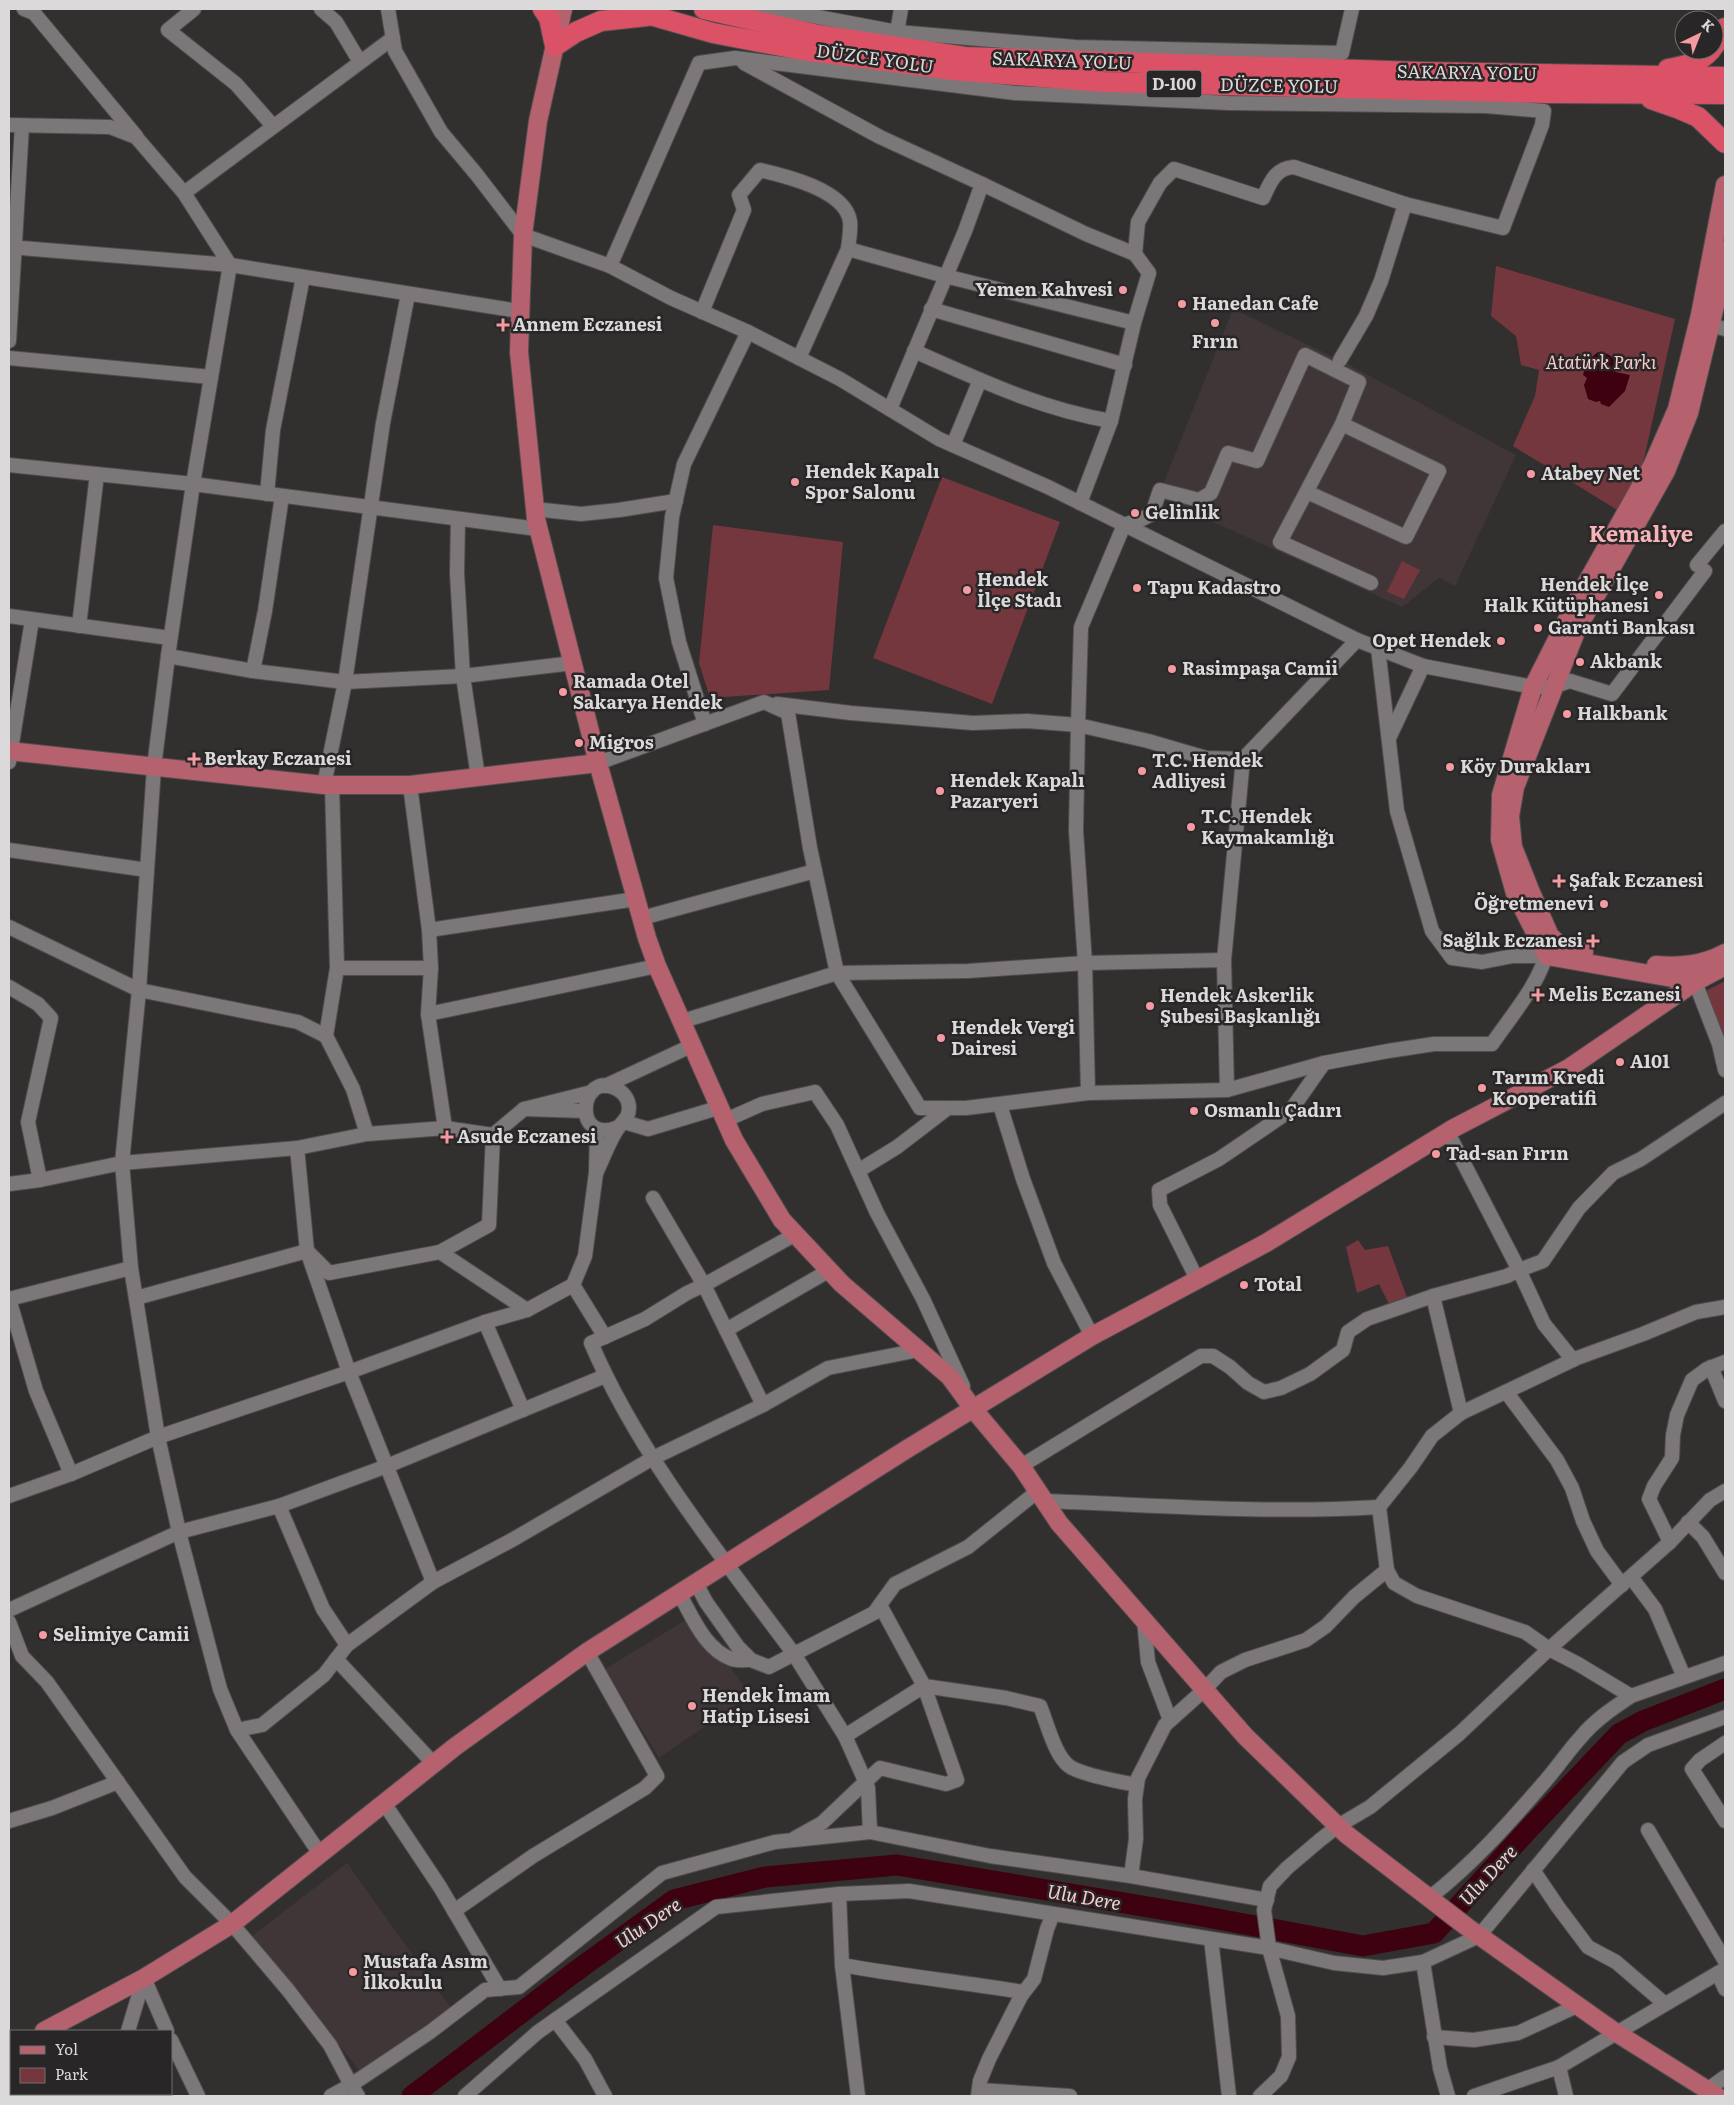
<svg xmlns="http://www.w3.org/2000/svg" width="1734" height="2105" viewBox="0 0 1734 2105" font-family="Literata,serif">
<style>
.built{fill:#403637}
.green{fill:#75373e}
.water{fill:#3d010f}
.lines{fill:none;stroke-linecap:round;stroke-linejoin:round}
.river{stroke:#3d010f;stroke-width:21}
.minor-casing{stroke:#504d4e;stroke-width:16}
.major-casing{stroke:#504d4e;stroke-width:20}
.highway-casing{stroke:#504d4e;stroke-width:22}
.minor{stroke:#7c7879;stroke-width:14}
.major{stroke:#b5616e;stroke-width:18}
.highway{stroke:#db5266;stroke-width:20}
.poi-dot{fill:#f49aa1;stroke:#282626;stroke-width:2}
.labels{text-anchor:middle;stroke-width:5;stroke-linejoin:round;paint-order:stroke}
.shield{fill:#282626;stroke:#a5a3a3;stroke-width:1}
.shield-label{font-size:16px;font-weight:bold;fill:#dbd9d9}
.street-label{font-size:18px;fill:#dbd9d9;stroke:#282626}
.poi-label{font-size:18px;font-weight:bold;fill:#dbd9d9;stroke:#282626;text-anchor:start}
.park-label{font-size:18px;font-style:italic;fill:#f5cacd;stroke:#282626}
.water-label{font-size:19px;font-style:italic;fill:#f8cdcf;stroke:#282626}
.district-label{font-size:22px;font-weight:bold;fill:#f7b3b7;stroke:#282626}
</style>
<rect width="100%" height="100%" fill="#322f2f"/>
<g class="built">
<path d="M 1233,309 L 1340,360 L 1516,455 L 1455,586 L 1439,578 L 1402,607 L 1158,497 Z"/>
<path d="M 694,1615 L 750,1695 L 659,1758 L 605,1669 Z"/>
<path d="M 347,1863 L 451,2008 L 359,2070 L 252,1936 Z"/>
</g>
<g class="green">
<path d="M 1496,266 L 1675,319 L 1642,468 L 1619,511 L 1513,446 L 1535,396 L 1539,370 L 1521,365 L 1516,336 L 1491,316 Z"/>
<path d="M 942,477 L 1060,522 L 992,704 L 873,658 Z"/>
<path d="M 713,525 L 843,542 L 829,690 L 710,698 L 699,663 Z"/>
<path d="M 1402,561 L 1420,570 L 1404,599 L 1387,592 Z"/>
<path d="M 1725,981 L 1725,1035 L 1718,1038 L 1702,993 Z"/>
<path d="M 1358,1240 L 1365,1250 L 1388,1246 L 1408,1300 L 1390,1306 L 1379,1284 L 1357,1293 L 1346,1247 Z"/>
</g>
<path class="water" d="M 1598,352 C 1610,353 1617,358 1615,372 L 1630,375 L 1625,391 L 1609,407 L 1601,404 L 1600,401 L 1596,402 L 1588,399 L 1584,385 L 1587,378 L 1583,375 L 1587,361 Z"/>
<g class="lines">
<path class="river" d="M 412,2096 L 572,1974 L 674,1900 L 765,1877 L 897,1865 L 1196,1915 L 1363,1946 L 1434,1933 L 1526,1832 L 1619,1734 L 1643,1721 L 1725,1689"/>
<g class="minor-casing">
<g id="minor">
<path d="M 24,9 L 34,13 L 136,136"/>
<path d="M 194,9 L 168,30 L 236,84 L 273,126"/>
<path d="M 321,9 L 336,22 L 360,62"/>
<path d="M 388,9 L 395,51 L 441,132 L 477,175 L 523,235 L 610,266 L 671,298 L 748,332 L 840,379 L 939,439 L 1048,487 L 1357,640 L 1423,666 L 1533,687 L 1553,687 L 1570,681 L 1612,694 L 1705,571"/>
<path d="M 734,9 L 781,10 L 897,32 L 1075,47 L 1342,53 L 1352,9"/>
<path d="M 897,32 L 901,9"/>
<path d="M 744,63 L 880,137 L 982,184 L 965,231 L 890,409"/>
<path d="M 9,125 L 110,127 L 136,137 L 184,193 L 230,265 L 193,484 L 168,656 L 154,767 L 139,990 L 122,1163 L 297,1148 L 367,1134 L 445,1128 L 493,1135 L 524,1109"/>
<path d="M 982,184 L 1086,234 L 1135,254"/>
<path d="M 184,193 L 393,38"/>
<path d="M 9,247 L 230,265 L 519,311"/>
<path d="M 610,266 L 699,63 L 735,58 L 1015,93 L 1229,103 L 1486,106 L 1544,111 L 1542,125 L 1503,228 L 1405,204 L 1294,167 C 1275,168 1270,183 1263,198 L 1174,169 L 1160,183 L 1138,222 L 1135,254 L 1149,273 L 1134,323 L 945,276 L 848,249 C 849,240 851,230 850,221 C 845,190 786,176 760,170 L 739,195 L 744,210 L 702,312"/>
<path d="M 931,309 L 1125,365"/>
<path d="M 1710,325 L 1725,329"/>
<path d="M 9,341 L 22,126"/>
<path d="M 914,351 C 980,380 1040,409 1111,421"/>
<path d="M 9,358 L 211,377"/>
<path d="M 799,358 L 848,249"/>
<path d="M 1340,360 L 1366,316 L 1381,281 L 1405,204"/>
<path d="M 953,445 L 980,380"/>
<path d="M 9,465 L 193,484 L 538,529"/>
<path d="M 1307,492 L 1406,537 L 1439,471 L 1342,424"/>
<path d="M 267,494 L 273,430 L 303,277"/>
<path d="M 1080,503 L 1111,421 L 1134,323"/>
<path d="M 534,509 L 581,514 L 619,510 L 676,501"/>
<path d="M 458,519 L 457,573 L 463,676 L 478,777"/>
<path d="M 1697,565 L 1725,531"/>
<path d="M 9,616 L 170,638"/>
<path d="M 79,626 L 97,474"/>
<path d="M 1378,648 L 1397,811 L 1432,931 L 1452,958 L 1482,962 L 1513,956 L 1547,956"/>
<path d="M 168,656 L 253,671 L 345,682 L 463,676 L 573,663"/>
<path d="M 253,671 L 265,611 L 282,496"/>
<path d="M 777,704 L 851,713 L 973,723 L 1027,721 L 1078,725 L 1076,831 L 1085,963 L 1088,1093"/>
<path d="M 705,724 L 679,642 L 666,578 L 672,517 L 684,464 L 748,332"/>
<path d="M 1389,738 L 1423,666"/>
<path d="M 1243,759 L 1206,758 L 1148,741 L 1078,725 L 1081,627 L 1124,525 L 1142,519 L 1152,514 L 1160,490 L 1199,500 L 1211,493 L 1228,453 L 1257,461 L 1305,355 L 1359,382 L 1342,424 L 1280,542 L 1371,583"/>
<path d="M 9,762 L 32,620"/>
<path d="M 598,763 L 764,702 L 788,713 L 810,848 L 837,973 L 920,1108 L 966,1108 L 1088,1093 L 1227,1090 L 1324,1063 L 1388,1051 L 1434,1044 L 1492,1044 C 1511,1016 1542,981 1548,947"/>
<path d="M 324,785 L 345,682 L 383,423 L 408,294"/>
<path d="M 332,785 L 337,968 L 431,968"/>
<path d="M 410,785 L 429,930 L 431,968 L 428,1014 L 657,966"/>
<path d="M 9,850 L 147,870"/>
<path d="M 642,918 L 815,871"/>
<path d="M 9,927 L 139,990 L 298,1022 L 326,1036"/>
<path d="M 429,930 L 636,899"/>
<path d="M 1224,960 L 1243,759 L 1357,640"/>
<path d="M 337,968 L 326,1036 L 353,1089 L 367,1134"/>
<path d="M 1695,982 L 1719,1044 L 1725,1070"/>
<path d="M 9,987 L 38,1004 L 51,1018 L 28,1122 L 40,1180"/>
<path d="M 428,1014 L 445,1128"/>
<path d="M 683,1021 L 837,973 L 968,971 L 1085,963 L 1224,960 L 1227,1090"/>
<path d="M 605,1086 L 693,1045"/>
<path d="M 1000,1105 L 1023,1179 L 1054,1263 L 1092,1336"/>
<path d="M 585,1111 L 524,1109 L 592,1092"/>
<path d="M 726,1120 L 762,1104 L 815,1092 L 837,1125 L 877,1213 L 923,1299 L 963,1386"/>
<path d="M 624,1122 L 648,1129 L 721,1107"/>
<path d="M 597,1129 L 596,1173 C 603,1159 609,1141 618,1128 C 623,1121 629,1118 629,1108 C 629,1100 624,1093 617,1089 C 579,1068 571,1147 619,1127"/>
<path d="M 858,1171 L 897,1147 L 948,1108"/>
<path d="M 596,1173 L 585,1256 L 573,1285 L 605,1337"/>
<path d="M 9,1184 L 40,1180 L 122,1163 L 131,1268"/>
<path d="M 653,1198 L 704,1285 L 763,1405"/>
<path d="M 796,1234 L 704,1285 L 687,1293 L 645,1319 L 591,1343 C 639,1455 722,1557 794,1654 L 874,1613 L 895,1584 L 968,1547 L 1038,1491"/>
<path d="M 440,1252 L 489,1225 L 493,1135"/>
<path d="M 1198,1281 L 1160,1205 L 1159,1190 L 1219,1159 L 1291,1110 L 1324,1063"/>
<path d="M 1433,1296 L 1461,1413"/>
<path d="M 136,1298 L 307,1251 L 329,1273 L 440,1252 L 527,1310"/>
<path d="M 9,1299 L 131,1268 L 158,1437 L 179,1532 L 220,1689 L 237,1730 L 320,1854"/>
<path d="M 9,1299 L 36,1391 L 71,1474"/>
<path d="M 485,1322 L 523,1410"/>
<path d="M 726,1330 L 830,1270"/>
<path d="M 1573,1360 L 1544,1324 L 1519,1270 L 1543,1261 L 1579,1208 L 1613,1173 L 1641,1159 L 1725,1103"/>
<path d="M 1711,1367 L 1725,1401"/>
<path d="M 1507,1393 L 1557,1460 L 1572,1488 L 1583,1521 L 1597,1551 L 1622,1585"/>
<path d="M 1021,1466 L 1201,1356 L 1213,1356 L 1230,1367 L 1248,1383 L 1264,1392 L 1281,1388 L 1310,1374 L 1343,1350 L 1348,1332 L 1367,1319 L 1433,1296 L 1507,1276 L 1519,1270 L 1447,1131"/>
<path d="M 9,1496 L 71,1474 L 158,1437 L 349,1372 L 307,1251 L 297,1148"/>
<path d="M 1044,1501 C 1156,1505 1267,1514 1379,1507 L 1411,1467 L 1432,1436 L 1461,1413 L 1577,1358 L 1643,1334 L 1696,1312 L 1725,1307"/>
<path d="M 279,1506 L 323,1609 L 347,1645"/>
<path d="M 1688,1522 L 1703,1537 L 1725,1573"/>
<path d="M 1670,1542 L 1649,1499 L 1654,1486 L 1672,1458 L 1673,1435 L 1677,1415 L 1692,1380 L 1707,1369 L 1725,1362"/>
<path d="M 1387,1570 L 1394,1583 L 1417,1596 L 1525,1632 L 1549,1649 L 1578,1664 L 1631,1696 L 1725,1663"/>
<path d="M 1631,1577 L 1655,1609 L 1684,1677"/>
<path d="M 433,1582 L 349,1372 L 485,1322 L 527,1310 L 573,1285"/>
<path d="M 679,1593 C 692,1616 705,1650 732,1659 C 738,1661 746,1660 751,1660"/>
<path d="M 880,1605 L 924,1686 L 1006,1698 L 1040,1706 C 1047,1723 1055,1756 1069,1766 C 1081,1775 1121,1782 1137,1785"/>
<path d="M 9,1610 L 179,1532 L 279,1506 L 387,1466 L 605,1376"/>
<path d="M 1144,1620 L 1148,1662 L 1170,1720"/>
<path d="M 9,1622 L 22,1656 L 47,1682 L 185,1877 L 232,1924 L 288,1990 L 330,2045 L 351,2085 L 430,2032 L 485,1990 L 519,1987 L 662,1873 L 775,1842 L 870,1832 L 868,1788 L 866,1783 L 845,1736 L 794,1654 L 769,1667 L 751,1660 L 738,1647 L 706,1602 L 696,1583"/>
<path d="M 336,1659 L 434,1764"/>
<path d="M 237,1730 L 262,1725 L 324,1675 L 347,1645 L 433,1582 L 512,1540 L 653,1458 L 763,1405 L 828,1368 L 919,1350"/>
<path d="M 1725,1743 L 1700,1760 L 1692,1769 L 1725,1821"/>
<path d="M 384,1803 L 440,1887 L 500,1989"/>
<path d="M 9,1821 L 52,1808 L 118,1782"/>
<path d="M 1648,1830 L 1725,1961"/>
<path d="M 870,1832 L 990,1856 L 1131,1876 L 1267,1900"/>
<path d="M 795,1838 L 822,1823 L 880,1768 L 946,1784 L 957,1780 L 924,1686 L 845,1736"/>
<path d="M 1533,1870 L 1558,1907 L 1588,1947 L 1616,1962 L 1665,2004"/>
<path d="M 1131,1876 L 1136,1839 L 1135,1799 L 1138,1778 L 1165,1725 L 1204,1690 L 1221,1672 L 1245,1660 L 1306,1640 L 1326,1626 L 1354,1597 L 1387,1570 L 1379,1507"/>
<path d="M 839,1894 L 842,1965 C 902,1976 963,1982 1023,1992"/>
<path d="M 1429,1898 C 1473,1864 1511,1821 1547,1779 C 1559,1765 1569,1750 1581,1737 C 1595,1720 1613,1708 1631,1696"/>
<path d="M 454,1911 L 533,1856 L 645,1788 L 657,1776 L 587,1652"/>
<path d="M 1211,1939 L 1229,2096"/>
<path d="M 842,1965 L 858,2096"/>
<path d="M 1725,1969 L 1718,1973 L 1725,1989"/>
<path d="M 144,1978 L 167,2031"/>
<path d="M 555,2020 L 585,2059 L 605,2096"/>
<path d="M 128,2031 L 144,1978"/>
<path d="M 1434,2037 L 1474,2040 L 1518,2033 L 1577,2006"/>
<path d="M 171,2040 L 198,2096"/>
<path d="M 979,2090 L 1070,2096"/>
<path d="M 1707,2090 L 1725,2077"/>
<path d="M 116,2094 L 116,2096"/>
<path d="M 331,2096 L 351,2085 L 358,2096"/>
<path d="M 465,2096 L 538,2032 L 716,1907 L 839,1894 L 909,1891 L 1269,1948 L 1334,1963 L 1383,1968 L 1423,1962"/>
<path d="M 978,2096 L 980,2081 L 989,2059 L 1021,1996 L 1034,1979 L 1047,1929 L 1053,1914"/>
<path d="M 1260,2096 L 1281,2076 L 1289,2057 L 1288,2016 L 1269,1948 L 1264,1910 L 1270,1886 L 1287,1868 L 1320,1840 L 1338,1826 L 1370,1807 L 1459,1734 L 1549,1649 L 1670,1542 L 1710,1500 L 1725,1491"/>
<path d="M 1448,2096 L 1440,2068 L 1423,1962 L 1479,1936 L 1623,1762 L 1648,1745 L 1725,1717"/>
<path d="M 1474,2096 L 1559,2067"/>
<path d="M 1566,2096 L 1559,2067 L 1718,1973"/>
</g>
</g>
<g class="major-casing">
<g id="major">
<path d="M 563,9 L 538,121 L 523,235 L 519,352 L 536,519 L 598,763 L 647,938 L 657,966 L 734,1140 L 782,1220 L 842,1284 L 950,1377 L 974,1410 L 1021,1466 L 1059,1523 L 1245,1736 L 1346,1834 L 1467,1927 L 1615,2032 L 1717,2096"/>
<path d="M 9,751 L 324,785 L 410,785 L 598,763"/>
<path d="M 1584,952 L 1562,947 L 1550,936 L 1530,890 L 1513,847 L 1510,816 L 1515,787 L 1577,629 L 1666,471 L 1689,413 L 1715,306 L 1725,250"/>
<path d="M 1656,965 C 1681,967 1703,965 1725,953"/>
<path d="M 1695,982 L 1547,956 L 1515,893 L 1500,840 L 1501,795 L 1533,687 L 1577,600 L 1652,466 L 1677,409 L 1700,315 L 1725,185"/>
<path d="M 44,2031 L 144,1978 L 232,1924 L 456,1746 L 587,1652 L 907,1449 L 1092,1336 L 1266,1243 L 1454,1128 L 1569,1068 L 1695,982 L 1725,966"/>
<path d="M 9,2048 L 11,2048"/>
</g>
</g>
<g class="highway-casing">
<g id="highway">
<path d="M 543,9 L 549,18 L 555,46 L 576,32 L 601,21 L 647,16"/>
<path d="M 629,9 L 713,33 L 802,50 L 953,70 L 1104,82 L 1546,93 L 1725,94"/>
<path d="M 704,9 L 818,35 L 965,57 L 1419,72 L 1725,77"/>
<path d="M 1714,46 L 1725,28"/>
<path d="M 1668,69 C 1684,66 1700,63 1711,50"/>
<path d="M 1651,99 L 1677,108 L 1698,117 L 1725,143"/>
</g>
</g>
<use href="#minor" class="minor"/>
<use href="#major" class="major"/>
<use href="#highway" class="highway"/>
</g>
<g class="poi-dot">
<circle cx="1123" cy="290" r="5"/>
<circle cx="1182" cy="304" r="5"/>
<circle cx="1215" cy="323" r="5"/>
<path d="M500.5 317.5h5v5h5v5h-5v5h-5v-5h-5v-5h5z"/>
<circle cx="1531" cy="474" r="5"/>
<circle cx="795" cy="482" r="5"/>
<circle cx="1135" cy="513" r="5"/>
<circle cx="1137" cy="588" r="5"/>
<circle cx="967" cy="590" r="5"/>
<circle cx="1659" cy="595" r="5"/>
<circle cx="1538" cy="628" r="5"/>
<circle cx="1501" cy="641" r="5"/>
<circle cx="1580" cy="662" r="5"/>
<circle cx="1172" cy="669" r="5"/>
<circle cx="563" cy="692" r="5"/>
<circle cx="1567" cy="714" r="5"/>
<circle cx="579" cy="743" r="5"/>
<path d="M191.5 751.5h5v5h5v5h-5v5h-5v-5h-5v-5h5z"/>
<circle cx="1450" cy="767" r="5"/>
<circle cx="1142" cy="771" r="5"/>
<circle cx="940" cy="791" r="5"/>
<circle cx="1191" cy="827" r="5"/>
<path d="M1556.5 873.5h5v5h5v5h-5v5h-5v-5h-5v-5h5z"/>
<circle cx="1604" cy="904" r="5"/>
<path d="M1590.5 933.5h5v5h5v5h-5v5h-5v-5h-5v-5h5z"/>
<path d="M1535.5 987.5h5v5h5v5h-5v5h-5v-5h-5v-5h5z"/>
<circle cx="1150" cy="1006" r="5"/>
<circle cx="941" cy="1038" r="5"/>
<circle cx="1620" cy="1062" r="5"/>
<circle cx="1482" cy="1088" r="5"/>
<circle cx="1194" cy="1111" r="5"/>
<path d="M444.5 1129.5h5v5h5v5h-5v5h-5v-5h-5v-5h5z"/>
<circle cx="1436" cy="1154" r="5"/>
<circle cx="1244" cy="1285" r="5"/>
<circle cx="43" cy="1635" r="5"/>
<circle cx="692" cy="1706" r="5"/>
<circle cx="353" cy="1972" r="5"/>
</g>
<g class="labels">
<rect class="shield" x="1146.5" y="70.5" width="55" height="27" rx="4"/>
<g class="shield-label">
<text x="1174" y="90">D-100</text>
</g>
<g class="street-label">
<text transform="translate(875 59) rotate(8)" y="6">DÜZCE YOLU</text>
<text transform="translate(1062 61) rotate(2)" y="6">SAKARYA YOLU</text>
<text transform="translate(1467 73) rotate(1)" y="6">SAKARYA YOLU</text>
<text transform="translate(1279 86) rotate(1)" y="6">DÜZCE YOLU</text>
</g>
<g class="poi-label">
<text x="1113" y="296" text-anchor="end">Yemen Kahvesi</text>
<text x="1192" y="310">Hanedan Cafe</text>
<text x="513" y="331">Annem Eczanesi</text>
<text x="1215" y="348" text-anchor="middle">Fırın</text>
<text x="805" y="478">Hendek Kapalı<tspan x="805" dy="21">Spor Salonu</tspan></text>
<text x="1541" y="480">Atabey Net</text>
<text x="1145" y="519">Gelinlik</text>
<text x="977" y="586">Hendek<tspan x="977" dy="21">İlçe Stadı</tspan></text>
<text x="1649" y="591" text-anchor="end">Hendek İlçe<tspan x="1649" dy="21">Halk Kütüphanesi</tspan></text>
<text x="1147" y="594">Tapu Kadastro</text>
<text x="1548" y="634">Garanti Bankası</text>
<text x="1491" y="647" text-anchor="end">Opet Hendek</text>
<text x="1590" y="668">Akbank</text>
<text x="1182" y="675">Rasimpaşa Camii</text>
<text x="573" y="688">Ramada Otel<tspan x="573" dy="21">Sakarya Hendek</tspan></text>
<text x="1577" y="720">Halkbank</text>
<text x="589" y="749">Migros</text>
<text x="204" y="765">Berkay Eczanesi</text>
<text x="1152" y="767">T.C. Hendek<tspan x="1152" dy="21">Adliyesi</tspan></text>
<text x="1460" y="773">Köy Durakları</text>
<text x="950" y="787">Hendek Kapalı<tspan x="950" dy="21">Pazaryeri</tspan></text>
<text x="1201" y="823">T.C. Hendek<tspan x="1201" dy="21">Kaymakamlığı</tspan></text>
<text x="1569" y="887">Şafak Eczanesi</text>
<text x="1594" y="910" text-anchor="end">Öğretmenevi</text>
<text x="1583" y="947" text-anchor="end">Sağlık Eczanesi</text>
<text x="1548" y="1001">Melis Eczanesi</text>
<text x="1160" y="1002">Hendek Askerlik<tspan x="1160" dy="21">Şubesi Başkanlığı</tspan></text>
<text x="951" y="1034">Hendek Vergi<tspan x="951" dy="21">Dairesi</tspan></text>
<text x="1630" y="1068">A101</text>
<text x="1492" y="1084">Tarım Kredi<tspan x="1492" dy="21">Kooperatifi</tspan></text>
<text x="1204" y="1117">Osmanlı Çadırı</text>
<text x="457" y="1143">Asude Eczanesi</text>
<text x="1446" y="1160">Tad-san Fırın</text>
<text x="1254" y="1291">Total</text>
<text x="53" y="1641">Selimiye Camii</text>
<text x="702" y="1702">Hendek İmam<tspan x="702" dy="21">Hatip Lisesi</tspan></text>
<text x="363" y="1968">Mustafa Asım<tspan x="363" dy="21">İlkokulu</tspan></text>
</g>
<g class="park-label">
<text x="1601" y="369">Atatürk Parkı</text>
</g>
<g class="water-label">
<text transform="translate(1488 1875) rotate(-47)" y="7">Ulu Dere</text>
<text transform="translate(1084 1897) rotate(10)" y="7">Ulu Dere</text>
<text transform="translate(648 1923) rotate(-34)" y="7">Ulu Dere</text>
</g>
<g class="district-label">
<text x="1641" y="542">Kemaliye</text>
</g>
</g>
<rect width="1734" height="2105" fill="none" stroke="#dbd9d9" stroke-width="20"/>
<rect x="10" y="2030" width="162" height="65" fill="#282626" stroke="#706e6e"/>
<rect x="20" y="2046" width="25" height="8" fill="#b5616e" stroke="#706e6e"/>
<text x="55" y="2055" font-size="15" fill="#dbd9d9">Yol</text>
<rect x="20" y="2068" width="25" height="15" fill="#75373e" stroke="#706e6e"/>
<text x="55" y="2080" font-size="15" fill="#dbd9d9">Park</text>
<g transform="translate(1699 35) rotate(43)"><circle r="24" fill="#282626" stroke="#706e6e"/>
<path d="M0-4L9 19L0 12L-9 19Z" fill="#f49aa1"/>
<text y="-8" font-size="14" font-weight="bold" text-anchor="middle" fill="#dbd9d9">K</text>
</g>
</svg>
